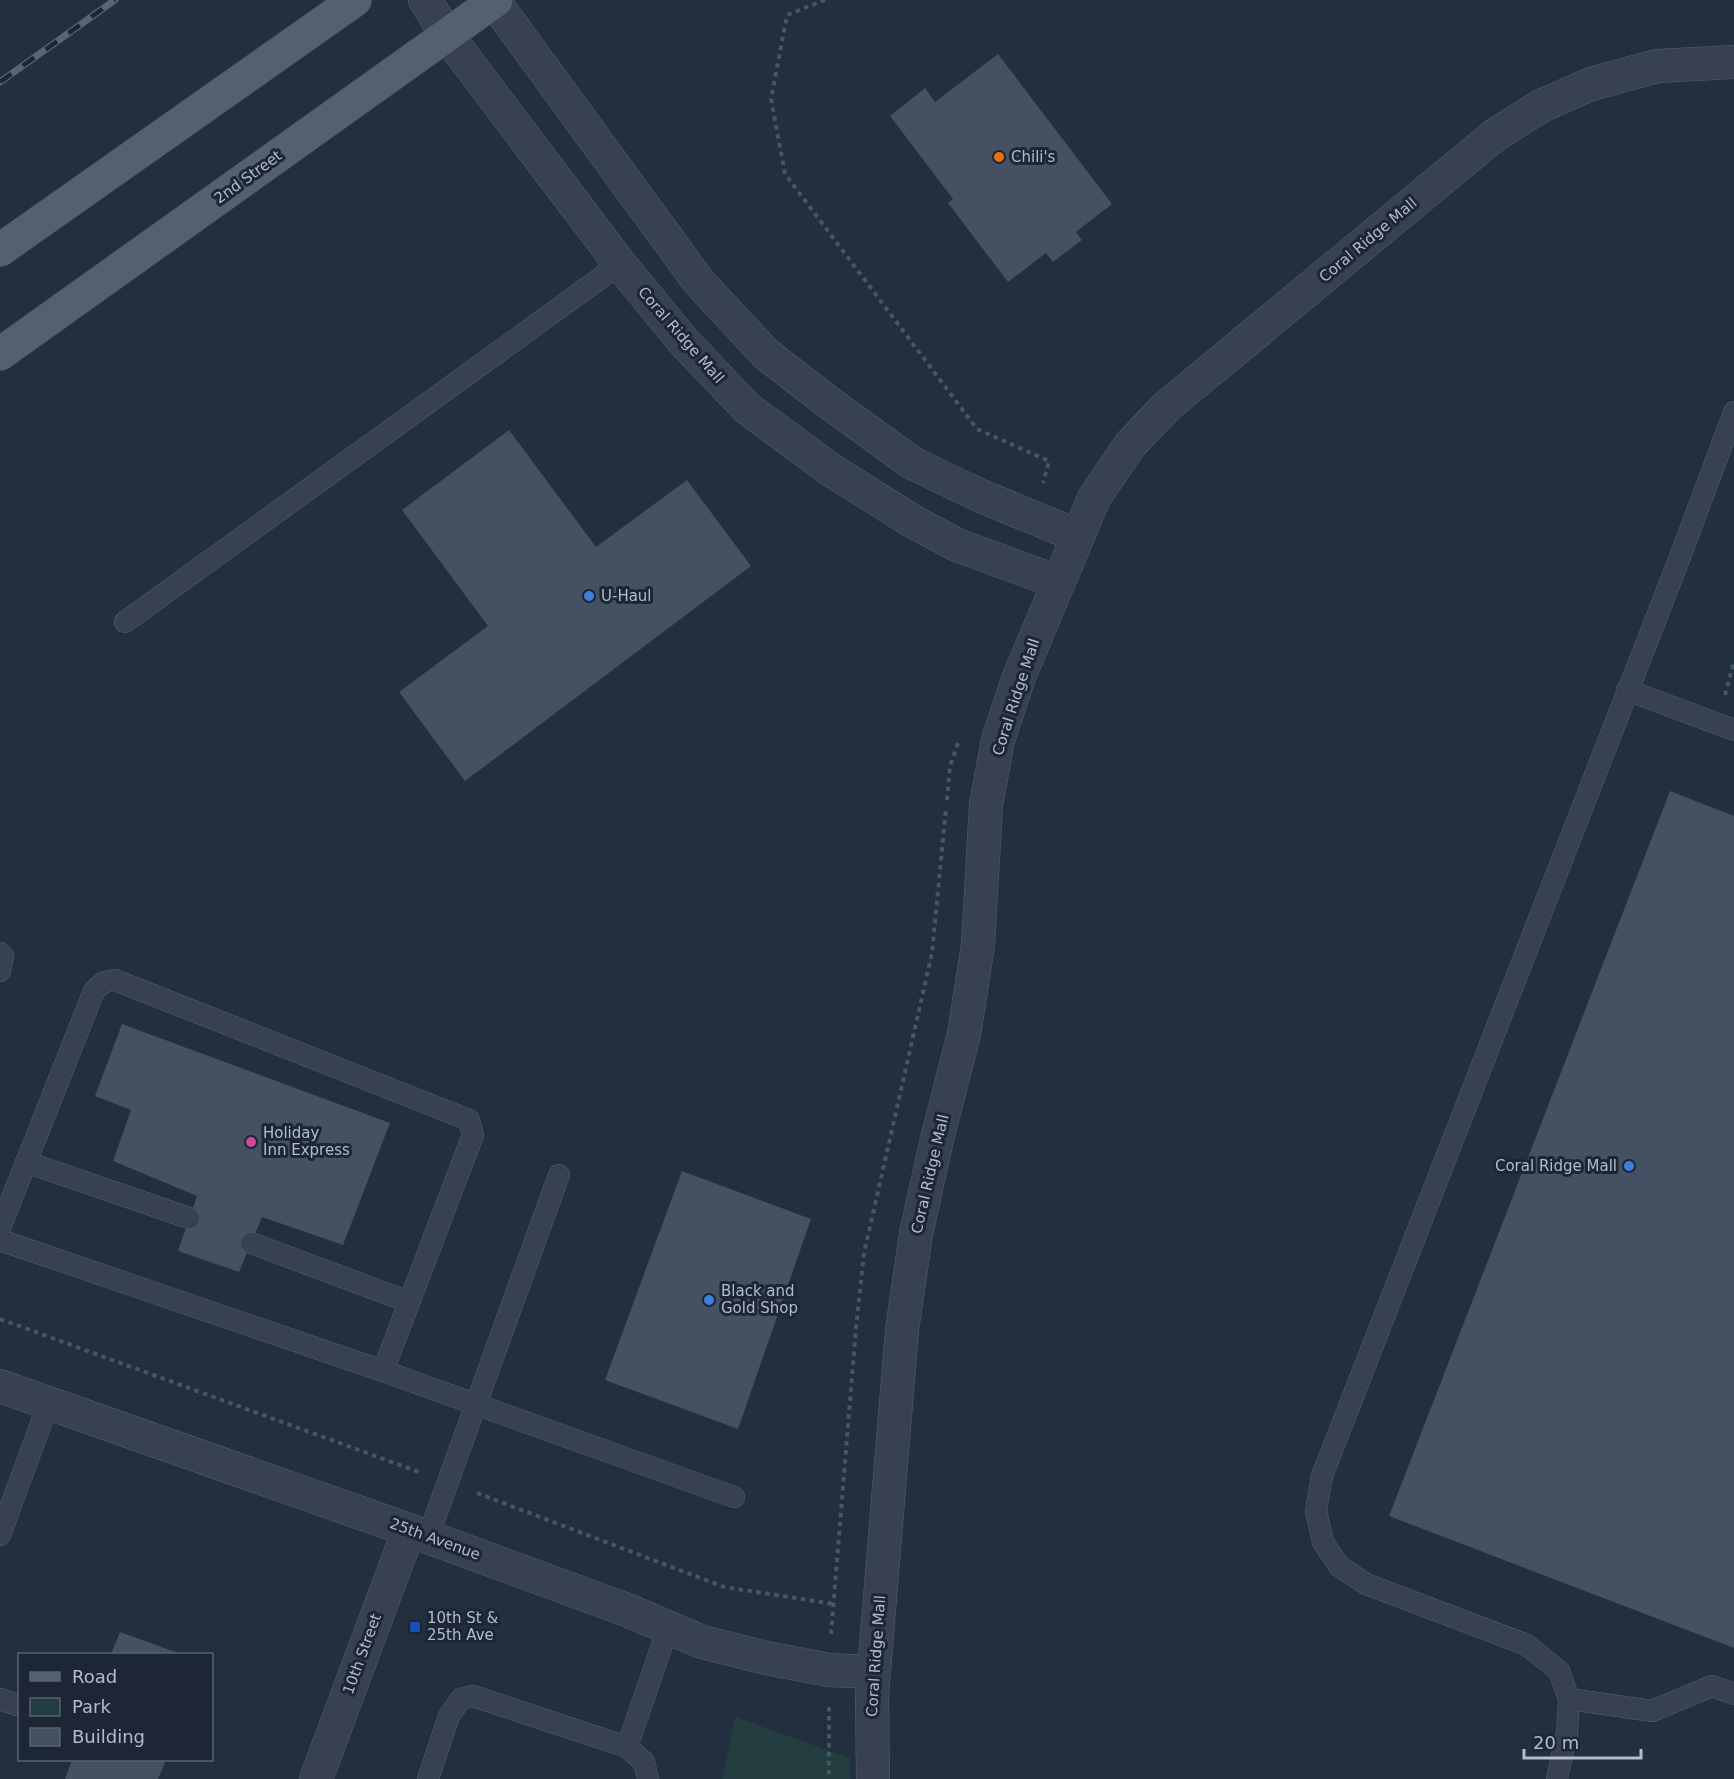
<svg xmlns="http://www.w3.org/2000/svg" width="1734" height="1779" viewBox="0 0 1734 1779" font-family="'DejaVu Sans',sans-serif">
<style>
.green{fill:#243d40}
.building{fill:#435163}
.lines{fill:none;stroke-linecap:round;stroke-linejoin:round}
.lane-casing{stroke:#555f6d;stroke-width:22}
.street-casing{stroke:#555f6d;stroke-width:34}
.primary-casing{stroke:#404a58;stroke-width:34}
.path{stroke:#435a5d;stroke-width:4;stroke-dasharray:4.5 4.5;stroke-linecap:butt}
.lane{stroke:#37414f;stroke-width:21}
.street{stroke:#37414f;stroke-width:33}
.primary{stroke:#55606f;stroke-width:33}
.rail-casing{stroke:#586576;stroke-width:7}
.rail{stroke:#1c2634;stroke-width:4.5;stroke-dasharray:14;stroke-linecap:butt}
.food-dot{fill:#e8710a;stroke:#1c2634;stroke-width:2}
.shop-dot{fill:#3f7fe0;stroke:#1c2634;stroke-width:2}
.hotel-dot{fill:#d1479c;stroke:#1c2634;stroke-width:2}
.transit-dot{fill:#1a4fb4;stroke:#1c2634;stroke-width:2}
.labels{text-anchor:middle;stroke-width:6;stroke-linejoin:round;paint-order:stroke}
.poi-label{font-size:15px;fill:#b3bcca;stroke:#1c2634;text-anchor:start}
.street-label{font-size:15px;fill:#b3bcca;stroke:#1c2634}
</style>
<rect width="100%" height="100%" fill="#222f3f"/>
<path class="green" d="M 735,1717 L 850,1758 L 850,1779 L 722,1779 Z"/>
<g class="building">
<path d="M 998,54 L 1112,204 L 1076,232 L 1082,240 L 1053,262 L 1046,253 L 1008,282 L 948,203 L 953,199 L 890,116 L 925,88 L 935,102 Z"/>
<path d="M 509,430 L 596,547 L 687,480 L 751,566 L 465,781 L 399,692 L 488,626 L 402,510 Z"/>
<path d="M 1670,791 L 1734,816 L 1734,1648 L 1389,1516 Z"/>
<path d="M 122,1024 L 390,1123 L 343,1245 L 262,1217 L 239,1272 L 178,1251 L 197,1196 L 113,1161 L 131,1110 L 95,1096 Z"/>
<path d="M 682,1171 L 811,1219 L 738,1429 L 605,1380 Z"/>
<path d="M 120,1632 L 181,1654 L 111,1654 Z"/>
<path d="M 72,1760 L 166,1760 L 158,1779 L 65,1779 Z"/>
</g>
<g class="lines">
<g class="lane-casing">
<g id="lane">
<path d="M 125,622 L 620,264"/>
<path d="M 1627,690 L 1734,730"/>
<path d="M 0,953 L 3,956 L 0,971"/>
<path d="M 26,1162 L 189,1218"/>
<path d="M 0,1228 L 94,991 L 104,982 L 115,980 L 469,1120 L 473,1135 L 383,1371"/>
<path d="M 0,1240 L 383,1371 L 734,1497"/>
<path d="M 251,1243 L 409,1302"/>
<path d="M 0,1535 L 49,1402"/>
<path d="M 428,1537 L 559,1175"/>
<path d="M 0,1699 L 20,1706"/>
<path d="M 1569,1699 L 1652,1711 L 1712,1686 L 1734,1694"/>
<path d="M 627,1747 L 644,1762 L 648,1779"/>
<path d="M 428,1779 L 449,1716 L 461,1699 L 473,1696 L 627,1747 L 668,1628"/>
<path d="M 1557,1779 L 1567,1733 L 1569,1699 L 1559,1671 L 1527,1645 L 1366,1584 L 1339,1566 L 1323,1542 L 1316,1511 L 1322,1476 L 1680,557 L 1734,412"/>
</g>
</g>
<g class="street-casing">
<g id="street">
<path d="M 425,0 L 447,35 L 620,264 L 684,342 L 747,408 L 831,470 L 912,521 L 957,545 L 1058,582"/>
<path d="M 493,0 L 699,282 L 766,354 L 828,402 L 912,463 L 981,496 L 1078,536"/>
<path d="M 0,1386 L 409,1530 L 627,1610 L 702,1642 L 766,1658 L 829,1670 L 873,1672"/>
<path d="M 316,1779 L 409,1530"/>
<path d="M 873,1779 L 872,1695 L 902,1330 L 916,1234 L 937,1139 L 964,1034 L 978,945 L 986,805 L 998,740 L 1019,677 L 1094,498 L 1130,445 L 1166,407 L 1495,135 L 1541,106 L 1591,84 L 1657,66 L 1734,62"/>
</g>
</g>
<g class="primary-casing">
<g id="primary">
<path d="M 0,250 L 355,0"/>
<path d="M 0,354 L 496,0"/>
</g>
</g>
<g class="path">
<path d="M 825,0 L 787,15 L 771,99 L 785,174 L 977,429 L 1049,461 L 1043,483"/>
<path d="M 1725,695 L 1734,661"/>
<path d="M 947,800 L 950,766 L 958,743"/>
<path d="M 0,1319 L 419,1472"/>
<path d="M 477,1493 L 724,1587 L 834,1604"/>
<path d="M 831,1634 L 856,1328 L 864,1253 L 932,953 L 946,808"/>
<path d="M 829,1707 L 829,1779"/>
</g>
<use href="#lane" class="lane"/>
<use href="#street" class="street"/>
<use href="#primary" class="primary"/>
<g class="rail-casing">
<path id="rail" d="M 0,82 L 115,0"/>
</g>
<use href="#rail" class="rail"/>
</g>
<circle class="food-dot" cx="999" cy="157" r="6"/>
<g class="shop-dot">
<circle cx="589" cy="596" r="6"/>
<circle cx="1629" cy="1166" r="6"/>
<circle cx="709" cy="1300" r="6"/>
</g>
<circle class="hotel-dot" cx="251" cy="1142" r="6"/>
<rect class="transit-dot" x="409" y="1621" width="12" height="12" rx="3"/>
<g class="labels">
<g class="poi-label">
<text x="1011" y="162">Chili's</text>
<text x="601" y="601">U-Haul</text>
<text x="263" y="1138">Holiday<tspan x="263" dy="17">Inn Express</tspan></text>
<text x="1617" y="1171" text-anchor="end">Coral Ridge Mall</text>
<text x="721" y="1296">Black and<tspan x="721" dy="17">Gold Shop</tspan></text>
<text x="427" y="1623">10th St &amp;<tspan x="427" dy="17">25th Ave</tspan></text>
</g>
<g class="street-label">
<text transform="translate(248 177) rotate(-36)" y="5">2nd Street</text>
<text transform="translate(1368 240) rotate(-40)" y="5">Coral Ridge Mall</text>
<text transform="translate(681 335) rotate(49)" y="5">Coral Ridge Mall</text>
<text transform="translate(1016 697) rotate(-72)" y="5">Coral Ridge Mall</text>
<text transform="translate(930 1174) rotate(-77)" y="5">Coral Ridge Mall</text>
<text transform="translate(435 1539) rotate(20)" y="5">25th Avenue</text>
<text transform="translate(362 1654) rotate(-70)" y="5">10th Street</text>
<text transform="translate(876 1656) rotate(-86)" y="5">Coral Ridge Mall</text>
</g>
</g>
<rect x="18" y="1653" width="195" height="108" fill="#1c2634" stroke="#586270" stroke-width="1.5"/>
<rect x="30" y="1672" width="30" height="9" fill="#55606f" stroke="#586270" stroke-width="1.5"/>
<text x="72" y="1683" font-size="18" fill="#b3bcca">Road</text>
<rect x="30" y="1698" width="30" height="18" fill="#243d40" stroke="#586270" stroke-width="1.5"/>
<text x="72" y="1713" font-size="18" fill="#b3bcca">Park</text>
<rect x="30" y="1728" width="30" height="18" fill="#435163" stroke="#586270" stroke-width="1.5"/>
<text x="72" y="1743" font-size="18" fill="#b3bcca">Building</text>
<path d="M1524 1749v9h117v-9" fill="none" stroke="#b3bcca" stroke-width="3"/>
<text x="1533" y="1749" font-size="18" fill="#b3bcca" stroke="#1c2634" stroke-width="4.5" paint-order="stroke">20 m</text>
</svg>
